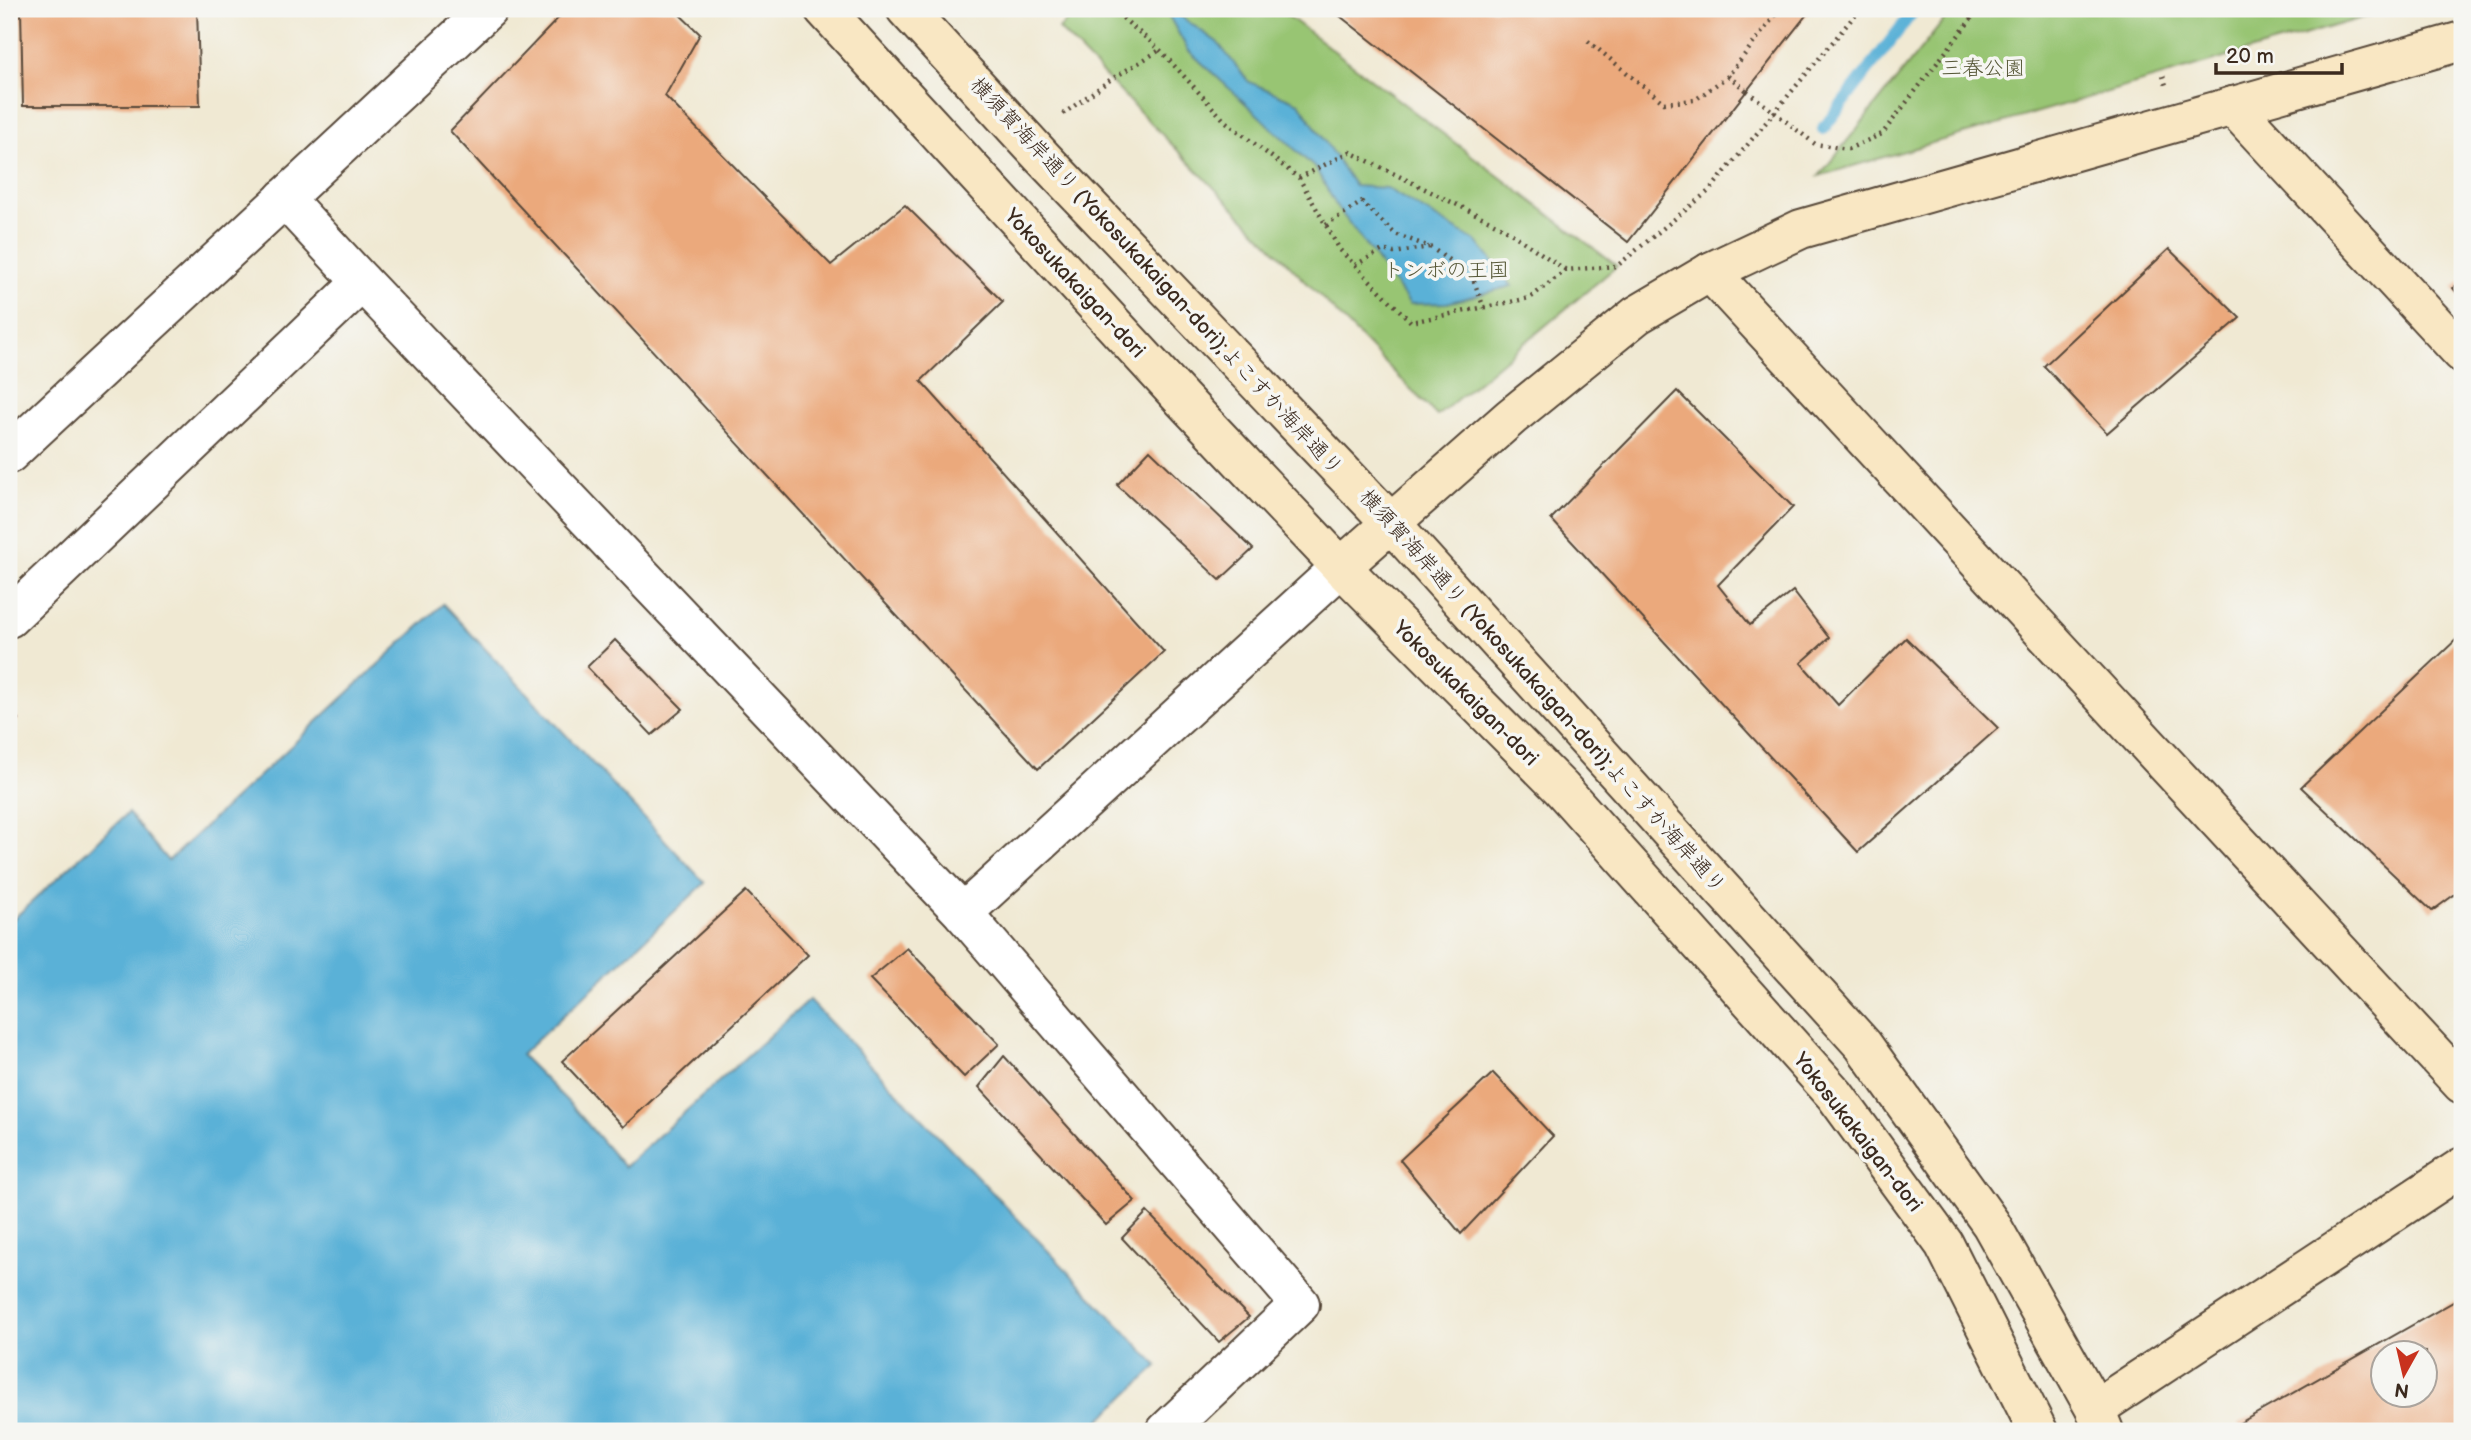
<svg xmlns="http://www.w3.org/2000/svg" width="2471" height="1440" viewBox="0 0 2471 1440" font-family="'Balsamiq Sans','Klee One',sans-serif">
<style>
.green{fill:#98c573;stroke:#6a7848;stroke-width:2}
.water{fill:#5ab1d7;stroke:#4a6e7a;stroke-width:2}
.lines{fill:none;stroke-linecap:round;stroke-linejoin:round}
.stream{stroke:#5ab1d7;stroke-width:12}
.building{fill:#eba97b;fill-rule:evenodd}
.street-casing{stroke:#564739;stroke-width:42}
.secondary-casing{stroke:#564739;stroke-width:42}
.path{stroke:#564739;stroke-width:4.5;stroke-dasharray:2 5;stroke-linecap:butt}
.street{stroke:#fff;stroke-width:38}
.secondary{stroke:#f9e7c3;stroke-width:38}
.path-bridge{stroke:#564739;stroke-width:4.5;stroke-dasharray:2 5;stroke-linecap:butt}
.labels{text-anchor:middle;stroke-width:7;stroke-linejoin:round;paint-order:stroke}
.park-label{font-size:21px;fill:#575838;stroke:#f6f6f2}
.street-label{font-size:21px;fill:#3b2a1e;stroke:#f6f6f2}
</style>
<rect width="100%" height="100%" fill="#f6f6f2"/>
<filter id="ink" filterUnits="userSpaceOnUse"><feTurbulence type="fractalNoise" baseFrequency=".0143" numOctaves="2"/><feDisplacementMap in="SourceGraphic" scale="14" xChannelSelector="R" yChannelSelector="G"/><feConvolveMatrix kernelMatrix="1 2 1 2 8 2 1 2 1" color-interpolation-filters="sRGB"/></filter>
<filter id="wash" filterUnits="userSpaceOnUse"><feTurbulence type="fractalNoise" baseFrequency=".00686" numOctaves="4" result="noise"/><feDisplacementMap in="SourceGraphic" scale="28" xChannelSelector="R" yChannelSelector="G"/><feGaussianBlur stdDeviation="1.57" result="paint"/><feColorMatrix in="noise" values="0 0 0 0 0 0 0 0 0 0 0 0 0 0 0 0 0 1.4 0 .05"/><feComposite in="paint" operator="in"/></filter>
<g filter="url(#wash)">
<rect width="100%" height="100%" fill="#f0e9d3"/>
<g class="green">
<path d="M 1078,9 L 1279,9 L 1617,266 L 1437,416 L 1059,29 Z"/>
<path d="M 1953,9 L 2393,9 L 1819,176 Z"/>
</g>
<g class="water">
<path d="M 1165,9 L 1170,9 L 1217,42 L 1249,82 L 1299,103 L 1355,186 L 1386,188 L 1477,242 L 1512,286 L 1447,303 L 1410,304 L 1337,207 L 1316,169 L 1188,50 Z"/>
<path d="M 443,604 L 705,883 L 521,1055 L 573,1107 L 624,1167 L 809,1000 L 1158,1366 L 1088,1431 L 9,1431 L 9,923 L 128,813 L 168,861 Z"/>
</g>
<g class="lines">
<path class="stream" d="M 1823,129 L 1915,9"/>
</g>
<g id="blocks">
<g class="building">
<path d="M 21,9 L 197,9 L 200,106 L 23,106 Z"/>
<path d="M 567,9 L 674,9 L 700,34 L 665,96 L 831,265 L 905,205 L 1003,302 L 921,381 L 1164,652 L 1038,769 L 450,131 Z"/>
<path d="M 1331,9 L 1811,9 L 1628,242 Z"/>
<path d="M 2169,249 L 2240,318 L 2107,433 L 2044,366 Z"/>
<path d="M 2462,280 L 2462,299 L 2453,288 Z"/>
<path d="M 1677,391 L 1793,507 L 1718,585 L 1750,625 L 1793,591 L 1829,638 L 1801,663 L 1838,705 L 1906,638 L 1998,728 L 1858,852 L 1551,519 Z"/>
<path d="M 1150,450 L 1253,549 L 1220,580 L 1117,485 Z"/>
<path d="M 2462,634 L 2462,889 L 2432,911 L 2301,787 Z"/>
<path d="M 615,640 L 683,709 L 652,735 L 587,667 Z"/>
<path d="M 9,710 L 18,719 L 9,728 Z"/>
<path d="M 746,891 L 808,955 L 623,1127 L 562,1061 Z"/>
<path d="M 907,948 L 999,1044 L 964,1077 L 870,979 Z"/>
<path d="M 1004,1056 L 1135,1201 L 1106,1225 L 979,1087 Z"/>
<path d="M 1493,1073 L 1553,1136 L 1461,1234 L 1400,1160 Z"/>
<path d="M 1147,1212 L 1249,1317 L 1219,1342 L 1122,1238 Z"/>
<path d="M 2462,1297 L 2462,1431 L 2242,1431 L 2238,1424 ZM 2384,1352 L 2426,1352 L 2426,1394 L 2384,1394 Z"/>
</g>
</g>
</g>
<g filter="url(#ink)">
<use href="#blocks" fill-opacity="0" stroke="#564739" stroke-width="2"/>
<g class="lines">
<g class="street-casing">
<g id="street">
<path d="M 284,198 L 362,282 L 963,913"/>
<path d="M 9,454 L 488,9"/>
<path d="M 9,618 L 362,282"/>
<path d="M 1166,1431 L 1300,1304 L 963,913 L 1341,567"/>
</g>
</g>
<g class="secondary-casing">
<g id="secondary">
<path d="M 824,9 L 1183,400 L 1341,567 L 1561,788 L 1835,1095 L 1944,1244 L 2038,1431"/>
<path d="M 906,9 L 1043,158 L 1390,522 L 1863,1045 L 1991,1224 L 2095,1409 L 2104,1431"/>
<path d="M 2233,106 L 2462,353"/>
<path d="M 1710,272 L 2462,1084"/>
<path d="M 1341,567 L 1511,417 L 1637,315 L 1710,272 L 1801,229 L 2462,41"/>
<path d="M 2095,1409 L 2462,1167"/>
</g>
</g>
<g class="path">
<path d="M 1112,9 L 1160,50 L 1225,121 L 1299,178 L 1340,250 L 1411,322 L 1530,298 L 1566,270 L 1617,266 L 1710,190 L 1860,9"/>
<path d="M 1588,41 L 1664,103 L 1695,100 L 1728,76 L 1780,9"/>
<path d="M 1728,76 L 1747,91"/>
<path d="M 2163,76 L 2166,85"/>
<path d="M 1063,114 L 1110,80 L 1160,50"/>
<path d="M 1299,178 L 1350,152 L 1500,226 L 1566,270"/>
<path d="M 1326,225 L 1362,202 L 1395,234 L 1430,247 L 1472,276 L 1484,308"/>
<path d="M 1355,265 L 1383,250 L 1394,253 L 1429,247"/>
</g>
<use href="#street" class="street"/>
<use href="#secondary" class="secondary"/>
<path class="path-bridge" d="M 1747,91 L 1815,144 L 1848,149 L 1882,134 L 1979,9"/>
</g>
</g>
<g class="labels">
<g class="park-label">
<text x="1983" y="75">三春公園</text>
<text x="1446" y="277">トンボの王国</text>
</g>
<g class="street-label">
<text transform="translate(1157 276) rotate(47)" y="7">横須賀海岸通り (Yokosukakaigan-dori);よこすか海岸通り</text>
<text transform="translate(1075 283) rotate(47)" y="7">Yokosukakaigan-dori</text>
<text transform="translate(1543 691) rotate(48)" y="7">横須賀海岸通り (Yokosukakaigan-dori);よこすか海岸通り</text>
<text transform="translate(1466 693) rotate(45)" y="7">Yokosukakaigan-dori</text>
<text transform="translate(1858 1132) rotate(52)" y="7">Yokosukakaigan-dori</text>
</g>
</g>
<rect width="2471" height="1440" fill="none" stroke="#f6f6f2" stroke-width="35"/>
<g transform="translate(2404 1374) rotate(188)"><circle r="33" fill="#f6f6f2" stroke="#aba49d" stroke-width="2"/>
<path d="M0-5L12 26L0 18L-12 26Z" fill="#c8321e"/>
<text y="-10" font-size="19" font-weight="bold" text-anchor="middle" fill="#3b2a1e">N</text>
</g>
<path d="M2216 63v10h126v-10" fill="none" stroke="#3b2a1e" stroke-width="3.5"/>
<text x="2226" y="63" font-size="21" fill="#3b2a1e" stroke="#f6f6f2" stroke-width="5" paint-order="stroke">20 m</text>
</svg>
